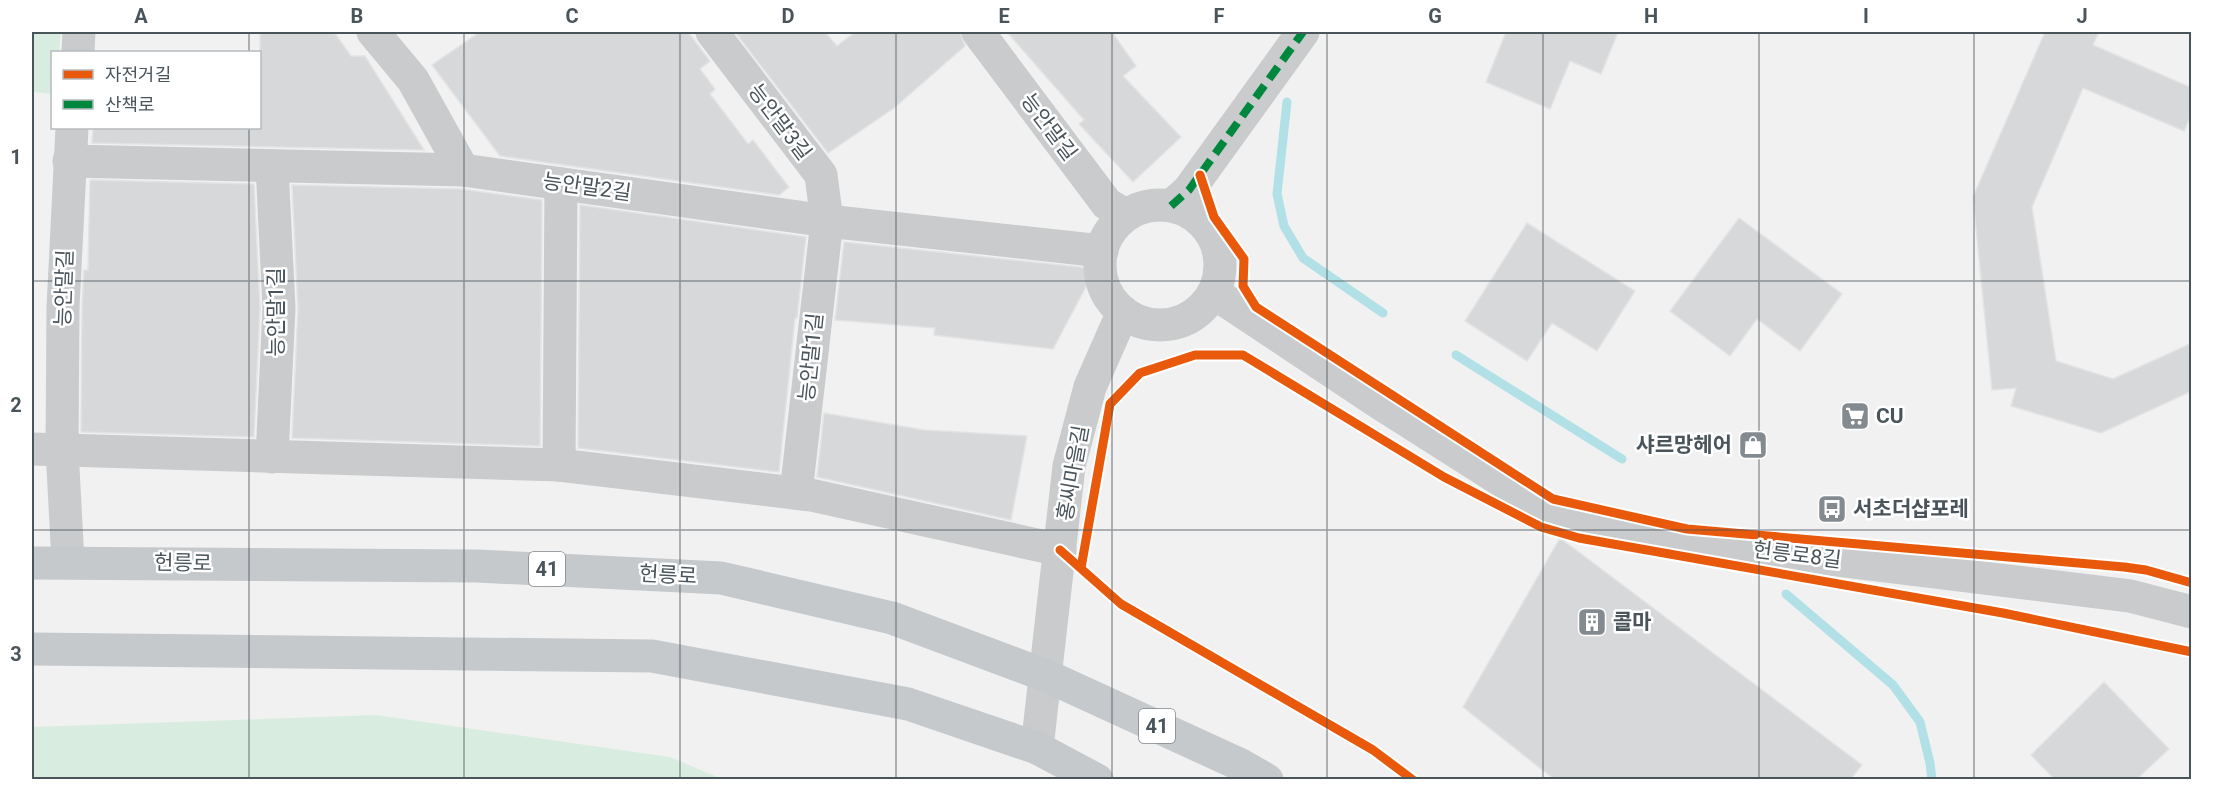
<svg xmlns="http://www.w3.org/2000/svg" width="2223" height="811" viewBox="0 0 2223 811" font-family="Roboto,'Noto Sans KR',sans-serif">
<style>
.green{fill:#d8eddf}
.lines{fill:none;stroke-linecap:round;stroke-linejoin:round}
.stream{stroke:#b1e0e6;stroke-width:9}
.building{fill:#d7d8da;stroke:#e3e3e4;stroke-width:1.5}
.street{stroke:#c9cbcc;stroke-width:33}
.primary{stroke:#c6c9cc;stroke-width:33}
.quiet{stroke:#00873e;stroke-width:8;stroke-dasharray:15 8;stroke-linecap:butt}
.cycleway-casing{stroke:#fff;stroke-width:13}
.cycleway{stroke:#e8590c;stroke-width:9}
.grid{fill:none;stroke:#4a545b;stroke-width:1.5;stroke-opacity:0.55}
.labels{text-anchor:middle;stroke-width:5;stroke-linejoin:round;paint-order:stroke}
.shield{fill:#fff;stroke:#80878c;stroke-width:1.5}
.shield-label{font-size:20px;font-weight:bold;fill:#4a545b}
.street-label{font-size:21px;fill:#4a545b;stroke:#fff}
.poi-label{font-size:21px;font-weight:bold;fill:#4a545b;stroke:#fff;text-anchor:start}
.neatline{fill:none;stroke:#4a545b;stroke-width:2}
.grid-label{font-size:20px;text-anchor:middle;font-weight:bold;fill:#4a545b}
</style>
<rect width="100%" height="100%" fill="#f1f1f1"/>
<g class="green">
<path d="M 32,32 L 61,32 L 59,52 L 52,52 L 52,94 L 34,92 L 32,108 Z"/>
<path d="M 376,715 L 670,757 L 722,779 L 32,779 L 32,727 Z"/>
</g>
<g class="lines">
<g class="stream">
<path d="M 1287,102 L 1277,194 L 1284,226 L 1303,258 L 1383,313"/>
<path d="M 1456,355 L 1622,459"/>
<path d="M 1786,594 L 1893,685 L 1920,722 L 1930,763 L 1932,780"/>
</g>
</g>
<g class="building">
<path d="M 260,32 L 334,32 L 351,56 L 365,56 L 424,150 L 92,143 L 93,128 L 260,128 Z"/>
<path d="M 480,32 L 688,32 L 710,61 L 700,69 L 715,89 L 710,94 L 748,144 L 753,140 L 789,187 L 779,195 L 500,156 L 432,65 Z"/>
<path d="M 735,32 L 825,32 L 837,46 L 855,32 L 960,32 L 965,46 L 894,108 L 828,153 Z"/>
<path d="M 1007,32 L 1112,32 L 1136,66 L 1123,76 L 1181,137 L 1133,182 L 1079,124 L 1084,120 Z"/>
<path d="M 1506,32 L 1618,32 L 1601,74 L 1570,61 L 1550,109 L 1486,82 Z"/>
<path d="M 2045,32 L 2099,32 L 2093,45 L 2192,88 L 2192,113 L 2184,131 L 2083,88 L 2032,207 L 2056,361 L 2113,379 L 2192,343 L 2192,391 L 2101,433 L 2011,406 L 2016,388 L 1992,390 L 1973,197 Z"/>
<path d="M 90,180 L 254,184 L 260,308 L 254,437 L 81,432 L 82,308 L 84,270 L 88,270 Z"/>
<path d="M 292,185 L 461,189 L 542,200 L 540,446 L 292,438 L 298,309 Z"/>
<path d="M 580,205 L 806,237 L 797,318 L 795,318 L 779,472 L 578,448 Z"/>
<path d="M 1739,218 L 1842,294 L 1800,351 L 1757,319 L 1730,356 L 1670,311 Z"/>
<path d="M 1527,223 L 1635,291 L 1597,351 L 1552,323 L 1527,361 L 1465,321 Z"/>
<path d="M 844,242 L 1089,268 L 1089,281 L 1053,349 L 934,335 L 935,328 L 835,320 Z"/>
<path d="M 824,413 L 924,430 L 1027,436 L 1011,520 L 817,477 Z"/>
<path d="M 1560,538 L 1862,765 L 1850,780 L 1555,780 L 1463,707 Z"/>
<path d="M 2104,682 L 2169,749 L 2136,780 L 2055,780 L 2031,755 Z"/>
</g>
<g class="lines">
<g class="street">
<path d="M 373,32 L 413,80 L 463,170"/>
<path d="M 712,32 L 821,175 L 827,221 L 796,493"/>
<path d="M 978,32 L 1107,204 L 1126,215"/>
<path d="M 78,52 L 79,32"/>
<path d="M 69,161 L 463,170 L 827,221 L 1102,251"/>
<path d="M 272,166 L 279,308 L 272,457"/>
<circle cx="1160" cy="265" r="60"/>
<path d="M 1171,206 L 1189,190 L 1303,32"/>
<path d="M 1214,293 L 1381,404 L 1551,512 L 1681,541 L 2130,596 L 2192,612"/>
<path d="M 32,449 L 559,465 L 811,495 L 1060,550"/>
<path d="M 559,465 L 561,184"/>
<path d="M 68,562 L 62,449 L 63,307 L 72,128"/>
<path d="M 1037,748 L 1069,466 L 1090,387 L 1123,312"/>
</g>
<g class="primary">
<path d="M 32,563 L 477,566 L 721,578 L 892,618 L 1047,676 L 1241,765 L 1267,780"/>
<path d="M 32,649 L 652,656 L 908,704 L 1037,748 L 1097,780"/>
</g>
<path class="quiet" d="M 1171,206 L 1189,190 L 1303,32"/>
<g class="cycleway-casing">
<g id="cycleway">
<path d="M 1200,175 L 1214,217 L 1244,259 L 1243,286 L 1256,307 L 1553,499 L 1687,529 L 2124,567 L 2146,570 L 2192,583"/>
<path d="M 1060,550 L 1121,604 L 1373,750 L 1413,780"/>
<path d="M 1081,568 L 1110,404 L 1140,373 L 1195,355 L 1243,355 L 1444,477 L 1541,527 L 1579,538 L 2003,613 L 2192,652"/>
</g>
</g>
<use href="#cycleway" class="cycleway"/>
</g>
<path class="grid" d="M 249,32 L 249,52M 464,32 L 464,780M 680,32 L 680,780M 896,32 L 896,780M 1112,32 L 1112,780M 1327,32 L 1327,780M 1543,32 L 1543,780M 1759,32 L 1759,780M 1974,32 L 1974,780M 249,128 L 249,780M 32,281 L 2192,281M 32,530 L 2192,530"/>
<defs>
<g id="supermarket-square" transform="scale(1.5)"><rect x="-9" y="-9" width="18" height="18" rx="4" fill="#848b90" stroke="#fff"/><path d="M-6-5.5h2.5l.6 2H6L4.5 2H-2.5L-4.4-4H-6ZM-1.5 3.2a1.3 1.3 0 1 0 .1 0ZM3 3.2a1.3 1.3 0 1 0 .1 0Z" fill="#fff"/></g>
<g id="shop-square" transform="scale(1.5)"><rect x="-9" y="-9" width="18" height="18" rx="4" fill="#848b90" stroke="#fff"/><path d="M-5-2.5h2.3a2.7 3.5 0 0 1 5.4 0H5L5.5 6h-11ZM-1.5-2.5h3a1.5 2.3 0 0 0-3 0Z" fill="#fff"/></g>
<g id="bus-square" transform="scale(1.5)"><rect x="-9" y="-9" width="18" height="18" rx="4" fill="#848b90" stroke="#fff"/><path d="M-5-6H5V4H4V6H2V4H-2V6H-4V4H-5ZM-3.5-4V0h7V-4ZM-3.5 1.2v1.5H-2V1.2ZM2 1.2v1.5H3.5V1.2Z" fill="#fff"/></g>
<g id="building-square" transform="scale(1.5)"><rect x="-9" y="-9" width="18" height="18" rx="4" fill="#848b90" stroke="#fff"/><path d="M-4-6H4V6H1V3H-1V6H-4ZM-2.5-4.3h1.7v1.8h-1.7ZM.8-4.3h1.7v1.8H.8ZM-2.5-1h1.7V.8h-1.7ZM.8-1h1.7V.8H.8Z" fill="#fff"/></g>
</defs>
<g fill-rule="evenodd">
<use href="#supermarket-square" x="1855" y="416"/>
<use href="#shop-square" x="1753" y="445"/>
<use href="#bus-square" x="1832" y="509"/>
<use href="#building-square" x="1592" y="622"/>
</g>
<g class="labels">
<g class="shield">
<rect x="529" y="552" width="36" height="34" rx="4.5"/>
<rect x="1139" y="709" width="36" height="34" rx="4.5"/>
</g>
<g class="shield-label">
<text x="547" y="576">41</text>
<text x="1157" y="733">41</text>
</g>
<g class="street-label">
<text transform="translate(780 122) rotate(53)" y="7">능안말3길</text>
<text transform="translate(1049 127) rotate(53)" y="7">능안말길</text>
<text transform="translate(587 187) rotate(8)" y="7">능안말2길</text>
<text transform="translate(64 288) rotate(-88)" y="7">능안말길</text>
<text transform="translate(276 312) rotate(-90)" y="7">능안말1길</text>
<text transform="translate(811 357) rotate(-84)" y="7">능안말1길</text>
<text transform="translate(1073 473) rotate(-80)" y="7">홍씨마을길</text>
<text transform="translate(1797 555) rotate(7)" y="7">헌릉로8길</text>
<text transform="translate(183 563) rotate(1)" y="7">헌릉로</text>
<text transform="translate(668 575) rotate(3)" y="7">헌릉로</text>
</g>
<g class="poi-label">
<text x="1876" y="423">CU</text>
<text x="1732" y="452" text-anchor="end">샤르망헤어</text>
<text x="1853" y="516">서초더샵포레</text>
<text x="1613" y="629">콜마</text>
</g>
</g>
<rect width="2223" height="811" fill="none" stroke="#ffffff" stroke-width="66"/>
<rect x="51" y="51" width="210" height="78" fill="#ffffff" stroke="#b7bbbd" stroke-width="1.5"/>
<rect x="63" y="70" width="30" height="9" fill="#e8590c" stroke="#b7bbbd" stroke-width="1.5"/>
<text x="105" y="81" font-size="18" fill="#4a545b">자전거길</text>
<rect x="63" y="100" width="30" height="9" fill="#00873e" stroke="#b7bbbd" stroke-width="1.5"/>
<text x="105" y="111" font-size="18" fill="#4a545b">산책로</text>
<rect x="33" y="33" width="2157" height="745" class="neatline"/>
<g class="grid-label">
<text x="141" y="23">A</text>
<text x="357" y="23">B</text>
<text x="572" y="23">C</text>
<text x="788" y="23">D</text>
<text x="1004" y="23">E</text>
<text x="1219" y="23">F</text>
<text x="1435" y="23">G</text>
<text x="1651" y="23">H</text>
<text x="1866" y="23">I</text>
<text x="2082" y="23">J</text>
<text x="16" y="164">1</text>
<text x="16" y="412">2</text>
<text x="16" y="661">3</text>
</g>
</svg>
